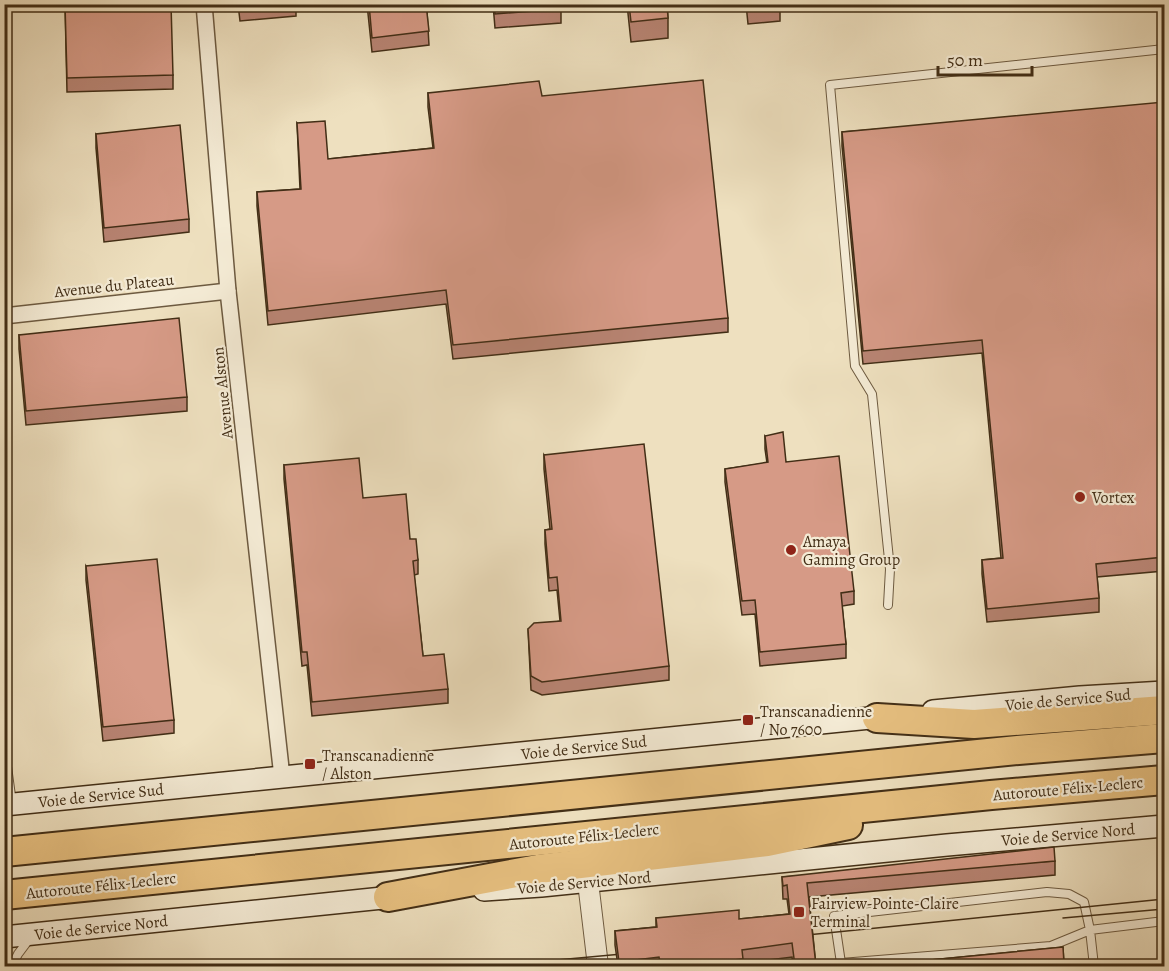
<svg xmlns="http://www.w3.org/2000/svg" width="1169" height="971" viewBox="0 0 1169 971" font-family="Alegreya,serif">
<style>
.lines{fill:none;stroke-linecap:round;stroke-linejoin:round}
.service-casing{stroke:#6d5a40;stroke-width:10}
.minor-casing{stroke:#6d5a40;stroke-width:18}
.tertiary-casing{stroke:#6d5a40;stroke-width:22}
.secondary-casing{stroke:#422e16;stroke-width:24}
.motorway-casing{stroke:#422e16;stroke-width:32}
.service{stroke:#f4ebd5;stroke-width:8}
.minor{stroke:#f4ebd5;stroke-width:15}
.tertiary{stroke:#f4ebd5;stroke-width:20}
.secondary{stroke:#f4ebd5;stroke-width:21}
.motorway{stroke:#e7c080;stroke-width:28}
.tram{stroke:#422e16;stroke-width:1.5}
.wall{fill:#b88473;stroke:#422e16;stroke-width:1.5}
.building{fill:#d69a86;stroke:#422e16;stroke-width:1.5}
.poi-dot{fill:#8f2418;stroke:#f4ebd5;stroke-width:2}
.labels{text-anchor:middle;stroke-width:4.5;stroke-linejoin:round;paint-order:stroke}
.street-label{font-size:16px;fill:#422e16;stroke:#f4ebd5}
.poi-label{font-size:16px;fill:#422e16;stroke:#f4ebd5;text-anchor:start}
</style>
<rect width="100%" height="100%" fill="#eee0bf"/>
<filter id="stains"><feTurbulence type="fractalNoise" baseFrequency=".00333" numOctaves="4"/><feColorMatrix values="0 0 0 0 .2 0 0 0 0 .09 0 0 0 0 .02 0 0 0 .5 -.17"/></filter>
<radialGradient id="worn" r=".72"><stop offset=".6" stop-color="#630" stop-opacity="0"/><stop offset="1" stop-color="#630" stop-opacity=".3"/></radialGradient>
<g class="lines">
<g class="service-casing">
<g id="service">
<path d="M 888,605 L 890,569 L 872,394 L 855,366 L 830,85 L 1164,49"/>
<path d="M 4,745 L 12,803"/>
<path d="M 12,966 L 18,954 L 30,938"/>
<path d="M 1094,966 L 1090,930 L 1084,902 L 1069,894 L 1047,892 L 834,916 L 841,963 L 1051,946 L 1090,930 L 1164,921"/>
</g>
</g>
<g class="minor-casing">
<g id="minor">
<path d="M 204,4 L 228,291 L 282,777"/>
<path d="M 4,316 L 228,291"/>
</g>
</g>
<g class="tertiary-casing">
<path id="tertiary" d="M 588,882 L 598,966"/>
</g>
<g class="secondary-casing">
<g id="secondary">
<path d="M 933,711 L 1080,697 L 1164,692"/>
<path d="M 4,805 L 890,716"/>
<path d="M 484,890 L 541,886 L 947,845 L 1164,826"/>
<path d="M 4,937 L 402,896"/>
</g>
</g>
<g class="motorway-casing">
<g id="motorway">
<path d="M 877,718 L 974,724 L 1164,710"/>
<path d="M 4,852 L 1018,750 L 1164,738"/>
<path d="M 4,895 L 991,795 L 1164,780"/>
<path d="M 388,897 L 538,869 L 767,842 L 848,825"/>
</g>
</g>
<use href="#service" class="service"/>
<use href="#minor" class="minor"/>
<use href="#tertiary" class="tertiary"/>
<use href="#secondary" class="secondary"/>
<use href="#motorway" class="motorway"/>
<g class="tram">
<path d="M 1063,918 L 1164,909"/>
<path d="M 797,936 L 1164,899"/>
<path d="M 492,966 L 633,953"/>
</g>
</g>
<g class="wall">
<path d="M 65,4 L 173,75 L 173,89 L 67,92 Z"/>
<path d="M 238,4 L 296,4 L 296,16 L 240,21 Z"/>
<path d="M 367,4 L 450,4 L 450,9 L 427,11 L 429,45 L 372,52 Z"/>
<path d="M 493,4 L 561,4 L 561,23 L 495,28 Z"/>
<path d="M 627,4 L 667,4 L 668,18 L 668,38 L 631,42 Z"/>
<path d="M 746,4 L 780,4 L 780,21 L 748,24 Z"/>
<path d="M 428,93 L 542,96 L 728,318 L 728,332 L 453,359 L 446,304 L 268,325 L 257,206 L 257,192 L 300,189 L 297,123 L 328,159 L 433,148 L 428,107 Z"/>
<path d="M 1164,107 L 1164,237 L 1163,237 L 1164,249 L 1164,571 L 1097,577 L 1099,598 L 1099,612 L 987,622 L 982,574 L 982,560 L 1001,558 L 982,353 L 863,364 L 842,146 L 842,132 Z"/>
<path d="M 96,134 L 189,219 L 189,232 L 104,242 L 96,148 Z"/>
<path d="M 19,335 L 187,397 L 187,411 L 26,425 L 19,349 Z"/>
<path d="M 765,436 L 786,462 L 854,591 L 854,604 L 842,606 L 846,644 L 846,658 L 760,666 L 755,614 L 742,615 L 725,482 L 725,469 L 767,463 L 765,449 Z"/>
<path d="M 544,455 L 669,666 L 669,680 L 542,695 L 531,690 L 528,629 L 560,621 L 557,590 L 549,591 L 545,544 L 545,530 L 550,529 L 544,469 Z"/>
<path d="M 284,465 L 363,498 L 410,539 L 418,560 L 418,574 L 414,575 L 423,656 L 448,689 L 448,703 L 312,716 L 307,665 L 302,666 L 284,479 Z"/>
<path d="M 86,566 L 174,720 L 174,733 L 103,741 L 86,580 Z"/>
<path d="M 1055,861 L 1055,875 L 809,897 L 816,966 L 793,966 L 792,957 L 743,963 L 743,966 L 618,966 L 615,945 L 615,931 L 656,927 L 656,918 L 739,919 L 789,914 L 787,899 L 783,899 L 782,877 Z"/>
<path d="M 1063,947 L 1064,966 L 868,966 Z"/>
</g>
<g class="building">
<path d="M 65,4 L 171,4 L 173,75 L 67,78 Z"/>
<path d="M 240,4 L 269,4 L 240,7 Z"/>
<path d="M 369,4 L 426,4 L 429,31 L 372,38 Z"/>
<path d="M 494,4 L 561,4 L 561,9 L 495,14 Z"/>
<path d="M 629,4 L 667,4 L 668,18 L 631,22 Z"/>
<path d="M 703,80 L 728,318 L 453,345 L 446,290 L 268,311 L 257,192 L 301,189 L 297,123 L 325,121 L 328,159 L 434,148 L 428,93 L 539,81 L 542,96 Z"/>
<path d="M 1164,102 L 1164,223 L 1162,224 L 1164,249 L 1164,557 L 1096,564 L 1099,598 L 987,609 L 982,560 L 1003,558 L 982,340 L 863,351 L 842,132 Z"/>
<path d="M 180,125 L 189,219 L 104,228 L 96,134 Z"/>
<path d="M 179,318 L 187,397 L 26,411 L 19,335 Z"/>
<path d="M 783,432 L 786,462 L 839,456 L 854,591 L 841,593 L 846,644 L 760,652 L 755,600 L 742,601 L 725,469 L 768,462 L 765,436 Z"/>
<path d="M 644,444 L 669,666 L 542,682 L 531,676 L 528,629 L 534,623 L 561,621 L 557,577 L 549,578 L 545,530 L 552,529 L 544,455 Z"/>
<path d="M 359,458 L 363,498 L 406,494 L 410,539 L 416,539 L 418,560 L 413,561 L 423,656 L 444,654 L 448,689 L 312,702 L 307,652 L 302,652 L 284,465 Z"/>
<path d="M 157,559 L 174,720 L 103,727 L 86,566 Z"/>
<path d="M 1054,847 L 1055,861 L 807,883 L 816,966 L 795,966 L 792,943 L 742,950 L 743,959 L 676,966 L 661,966 L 659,957 L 619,962 L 615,931 L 657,927 L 656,918 L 739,910 L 739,919 L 790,914 L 787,885 L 783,886 L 782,877 Z"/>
<path d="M 1063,947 L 1064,963 L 1021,966 L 868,966 Z"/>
</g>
<g class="poi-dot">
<circle cx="1080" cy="497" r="6"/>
<circle cx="791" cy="550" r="6"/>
<rect x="742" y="714" width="12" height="12" rx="3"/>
<rect x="304" y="758" width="12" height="12" rx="3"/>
<rect x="793" y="906" width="12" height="12" rx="3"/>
</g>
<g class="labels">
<g class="street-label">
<text transform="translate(114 285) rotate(-6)" y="6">Avenue du Plateau</text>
<text transform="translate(222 393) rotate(-96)" y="6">Avenue Alston</text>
<text transform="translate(1068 699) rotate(-5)" y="6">Voie de Service Sud</text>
<text transform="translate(584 747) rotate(-6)" y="6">Voie de Service Sud</text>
<text transform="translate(1068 788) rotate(-5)" y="6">Autoroute Félix-Leclerc</text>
<text transform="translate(101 795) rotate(-6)" y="6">Voie de Service Sud</text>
<text transform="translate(1068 834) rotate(-5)" y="6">Voie de Service Nord</text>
<text transform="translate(584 836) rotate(-6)" y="6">Autoroute Félix-Leclerc</text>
<text transform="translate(584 882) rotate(-5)" y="6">Voie de Service Nord</text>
<text transform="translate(101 885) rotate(-6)" y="6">Autoroute Félix-Leclerc</text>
<text transform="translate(101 927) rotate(-6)" y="6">Voie de Service Nord</text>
</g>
<g class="poi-label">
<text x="1092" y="503">Vortex</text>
<text x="803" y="547">Amaya<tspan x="803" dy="18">Gaming Group</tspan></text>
<text x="760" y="717">Transcanadienne<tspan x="760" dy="18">/ No 7600</tspan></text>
<text x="322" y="761">Transcanadienne<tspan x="322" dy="18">/ Alston</tspan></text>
<text x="811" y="909">Fairview-Pointe-Claire<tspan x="811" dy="18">Terminal</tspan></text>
</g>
</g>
<rect width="1169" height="971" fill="none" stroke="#eee0bf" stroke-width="24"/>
<rect x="6" y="6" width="1157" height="959" fill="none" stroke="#422e16" stroke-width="3"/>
<rect x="12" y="12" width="1145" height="947" fill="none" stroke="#422e16" stroke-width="1.5"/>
<path d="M938 66v9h94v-9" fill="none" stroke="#422e16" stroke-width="3"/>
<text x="947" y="66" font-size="18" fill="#422e16" stroke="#f4ebd5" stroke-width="4.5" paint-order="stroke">50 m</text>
<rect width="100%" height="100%" filter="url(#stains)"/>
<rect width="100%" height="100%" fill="url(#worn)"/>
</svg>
